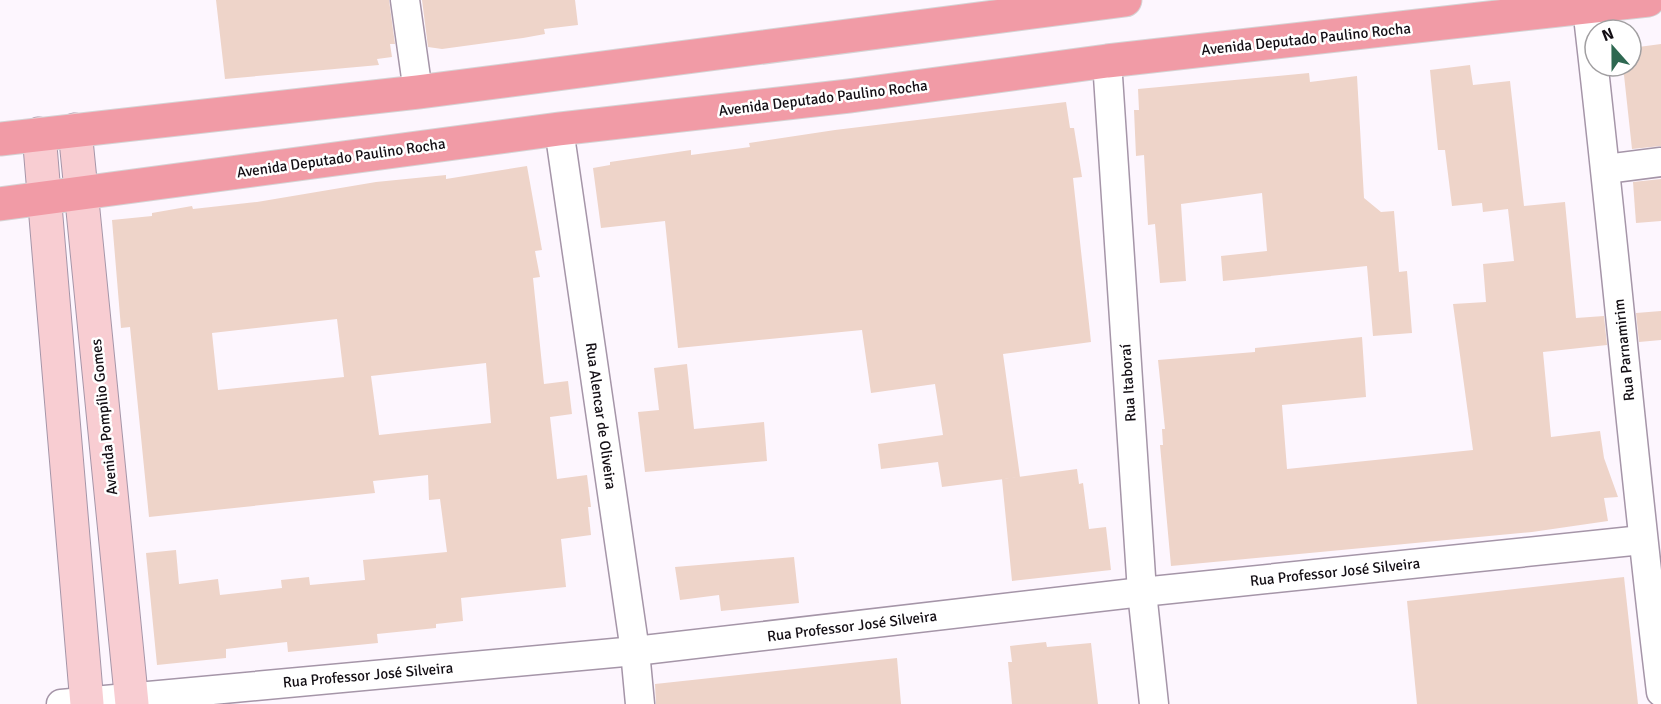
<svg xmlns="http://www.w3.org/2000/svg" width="1661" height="704" viewBox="0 0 1661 704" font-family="Signika,sans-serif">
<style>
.building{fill:#eed4c9;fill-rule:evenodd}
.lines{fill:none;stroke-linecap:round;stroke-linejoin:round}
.minor-casing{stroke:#a595a8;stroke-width:31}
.secondary-casing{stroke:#a595a8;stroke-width:35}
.primary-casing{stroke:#d5d4d5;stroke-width:35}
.minor{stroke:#fff;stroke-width:28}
.secondary{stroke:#f8cdd2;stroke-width:33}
.primary{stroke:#f19ba6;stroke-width:33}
.labels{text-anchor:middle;stroke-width:5;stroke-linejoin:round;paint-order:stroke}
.street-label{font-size:15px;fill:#130e14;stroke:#fff}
</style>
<rect width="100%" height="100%" fill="#fdf6fe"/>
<g class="building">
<path d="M 216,0 L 389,0 L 395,44 L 390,44 L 392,57 L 377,59 L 379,65 L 225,79 Z"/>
<path d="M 422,0 L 575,0 L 578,25 L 544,29 L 545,34 L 523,38 L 442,49 L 428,47 Z"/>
<path d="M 1661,44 L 1661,146 L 1632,149 L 1623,66 L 1631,66 L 1631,48 Z"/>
<path d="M 1470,65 L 1473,85 L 1510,81 L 1524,206 L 1565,202 L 1576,318 L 1604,316 L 1607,345 L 1543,352 L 1551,437 L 1600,431 L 1604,458 L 1618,497 L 1604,498 L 1608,521 L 1532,532 L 1171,566 L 1160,445 L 1163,445 L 1162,429 L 1165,429 L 1158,360 L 1255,352 L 1255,348 L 1362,337 L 1366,397 L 1282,405 L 1287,469 L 1473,450 L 1453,304 L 1486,302 L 1483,264 L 1514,261 L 1508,209 L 1483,212 L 1482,203 L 1452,206 L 1445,150 L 1438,150 L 1430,70 Z"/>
<path d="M 1309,73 L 1310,82 L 1357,76 L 1364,198 L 1381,212 L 1394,211 L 1399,272 L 1407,271 L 1412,333 L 1373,336 L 1367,266 L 1223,281 L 1221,256 L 1267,251 L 1262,193 L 1181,204 L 1186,281 L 1160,283 L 1155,224 L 1148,225 L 1144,155 L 1136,156 L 1134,110 L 1139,110 L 1138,89 Z"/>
<path d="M 1066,102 L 1070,128 L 1074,128 L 1082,177 L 1073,178 L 1091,342 L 1003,354 L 1020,477 L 942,487 L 938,462 L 881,469 L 878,444 L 943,435 L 935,384 L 871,393 L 862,330 L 678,348 L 665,221 L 601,228 L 593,168 L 610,165 L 610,162 L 691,150 L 691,155 L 750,147 L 749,143 L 835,130 Z"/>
<path d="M 527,166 L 542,250 L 535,251 L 540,277 L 533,278 L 544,384 L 568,381 L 572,414 L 550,417 L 557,479 L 587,475 L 591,507 L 588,507 L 591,535 L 561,539 L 566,587 L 461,598 L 463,621 L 436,624 L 436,628 L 377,634 L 378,643 L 288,652 L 287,642 L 226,649 L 226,658 L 157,665 L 146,553 L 176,550 L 179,584 L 218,579 L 220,595 L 282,588 L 281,580 L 309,577 L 310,585 L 365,580 L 363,560 L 447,552 L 440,499 L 429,500 L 428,475 L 373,481 L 375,493 L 149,517 L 130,327 L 121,328 L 112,220 L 152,216 L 152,213 L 192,206 L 193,209 L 257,202 L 376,182 L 446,175 L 446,179 ZM 337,319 L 344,377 L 218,390 L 212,333 ZM 486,363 L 491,423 L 379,435 L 371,376 Z"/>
<path d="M 1661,179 L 1661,221 L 1636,223 L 1633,182 Z"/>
<path d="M 1661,311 L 1661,340 L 1639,342 L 1636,313 Z"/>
<path d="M 687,364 L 694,429 L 764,422 L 767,461 L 645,472 L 638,412 L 659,410 L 654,368 Z"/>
<path d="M 1077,469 L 1079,484 L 1083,483 L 1089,529 L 1106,527 L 1111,570 L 1012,581 L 1002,479 Z"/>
<path d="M 794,557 L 799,603 L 721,611 L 719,595 L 680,600 L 675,567 Z"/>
<path d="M 1624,577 L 1638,704 L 1417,704 L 1407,601 Z"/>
<path d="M 1046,642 L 1047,647 L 1091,643 L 1098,704 L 1012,704 L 1008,662 L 1012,662 L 1010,646 Z"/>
<path d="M 897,658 L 901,704 L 656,704 L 655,684 Z"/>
</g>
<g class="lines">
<g class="minor-casing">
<g id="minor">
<path d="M 405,0 L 418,92"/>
<path d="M 1587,8 C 1614,236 1633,464 1661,692"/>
<path d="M 1107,61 L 1142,592 L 1154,704"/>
<path d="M 559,129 L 635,651 L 640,704"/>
<path d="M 1606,169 L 1661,162"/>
<path d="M 61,704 L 635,651 L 1142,592 L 1642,540"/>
</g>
</g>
<g class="secondary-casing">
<g id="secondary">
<path d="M 75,130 L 132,704"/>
<path d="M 39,134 L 87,704"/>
</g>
</g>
<g class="primary-casing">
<g id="primary">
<path d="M 0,139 L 418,92 L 1125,0"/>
<path d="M 0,204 L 559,129 L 849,96 L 1107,61 L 1648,0"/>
</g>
</g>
<use href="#minor" class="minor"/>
<use href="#secondary" class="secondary"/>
<use href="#primary" class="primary"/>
</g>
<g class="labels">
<g class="street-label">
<text transform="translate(1306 39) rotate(-6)" y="5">Avenida Deputado Paulino Rocha</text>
<text transform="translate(823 98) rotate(-7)" y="5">Avenida Deputado Paulino Rocha</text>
<text transform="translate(341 158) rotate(-8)" y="5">Avenida Deputado Paulino Rocha</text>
<text transform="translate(1624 350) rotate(-96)" y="5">Rua Parnamirim</text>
<text transform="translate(1128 383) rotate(-94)" y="5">Rua Itaboraí</text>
<text transform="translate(601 416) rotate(82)" y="5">Rua Alencar de Oliveira</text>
<text transform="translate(104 417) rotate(-96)" y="5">Avenida Pompílio Gomes</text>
<text transform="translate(1335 572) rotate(-6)" y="5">Rua Professor José Silveira</text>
<text transform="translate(852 626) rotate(-7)" y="5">Rua Professor José Silveira</text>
<text transform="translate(368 675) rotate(-5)" y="5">Rua Professor José Silveira</text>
</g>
</g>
<g transform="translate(1613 48) rotate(339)"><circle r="28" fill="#ffffff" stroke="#a19fa1" stroke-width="1.5"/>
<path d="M0-4.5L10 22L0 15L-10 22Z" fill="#2e6851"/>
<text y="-9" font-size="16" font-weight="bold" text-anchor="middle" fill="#130e14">N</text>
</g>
</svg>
